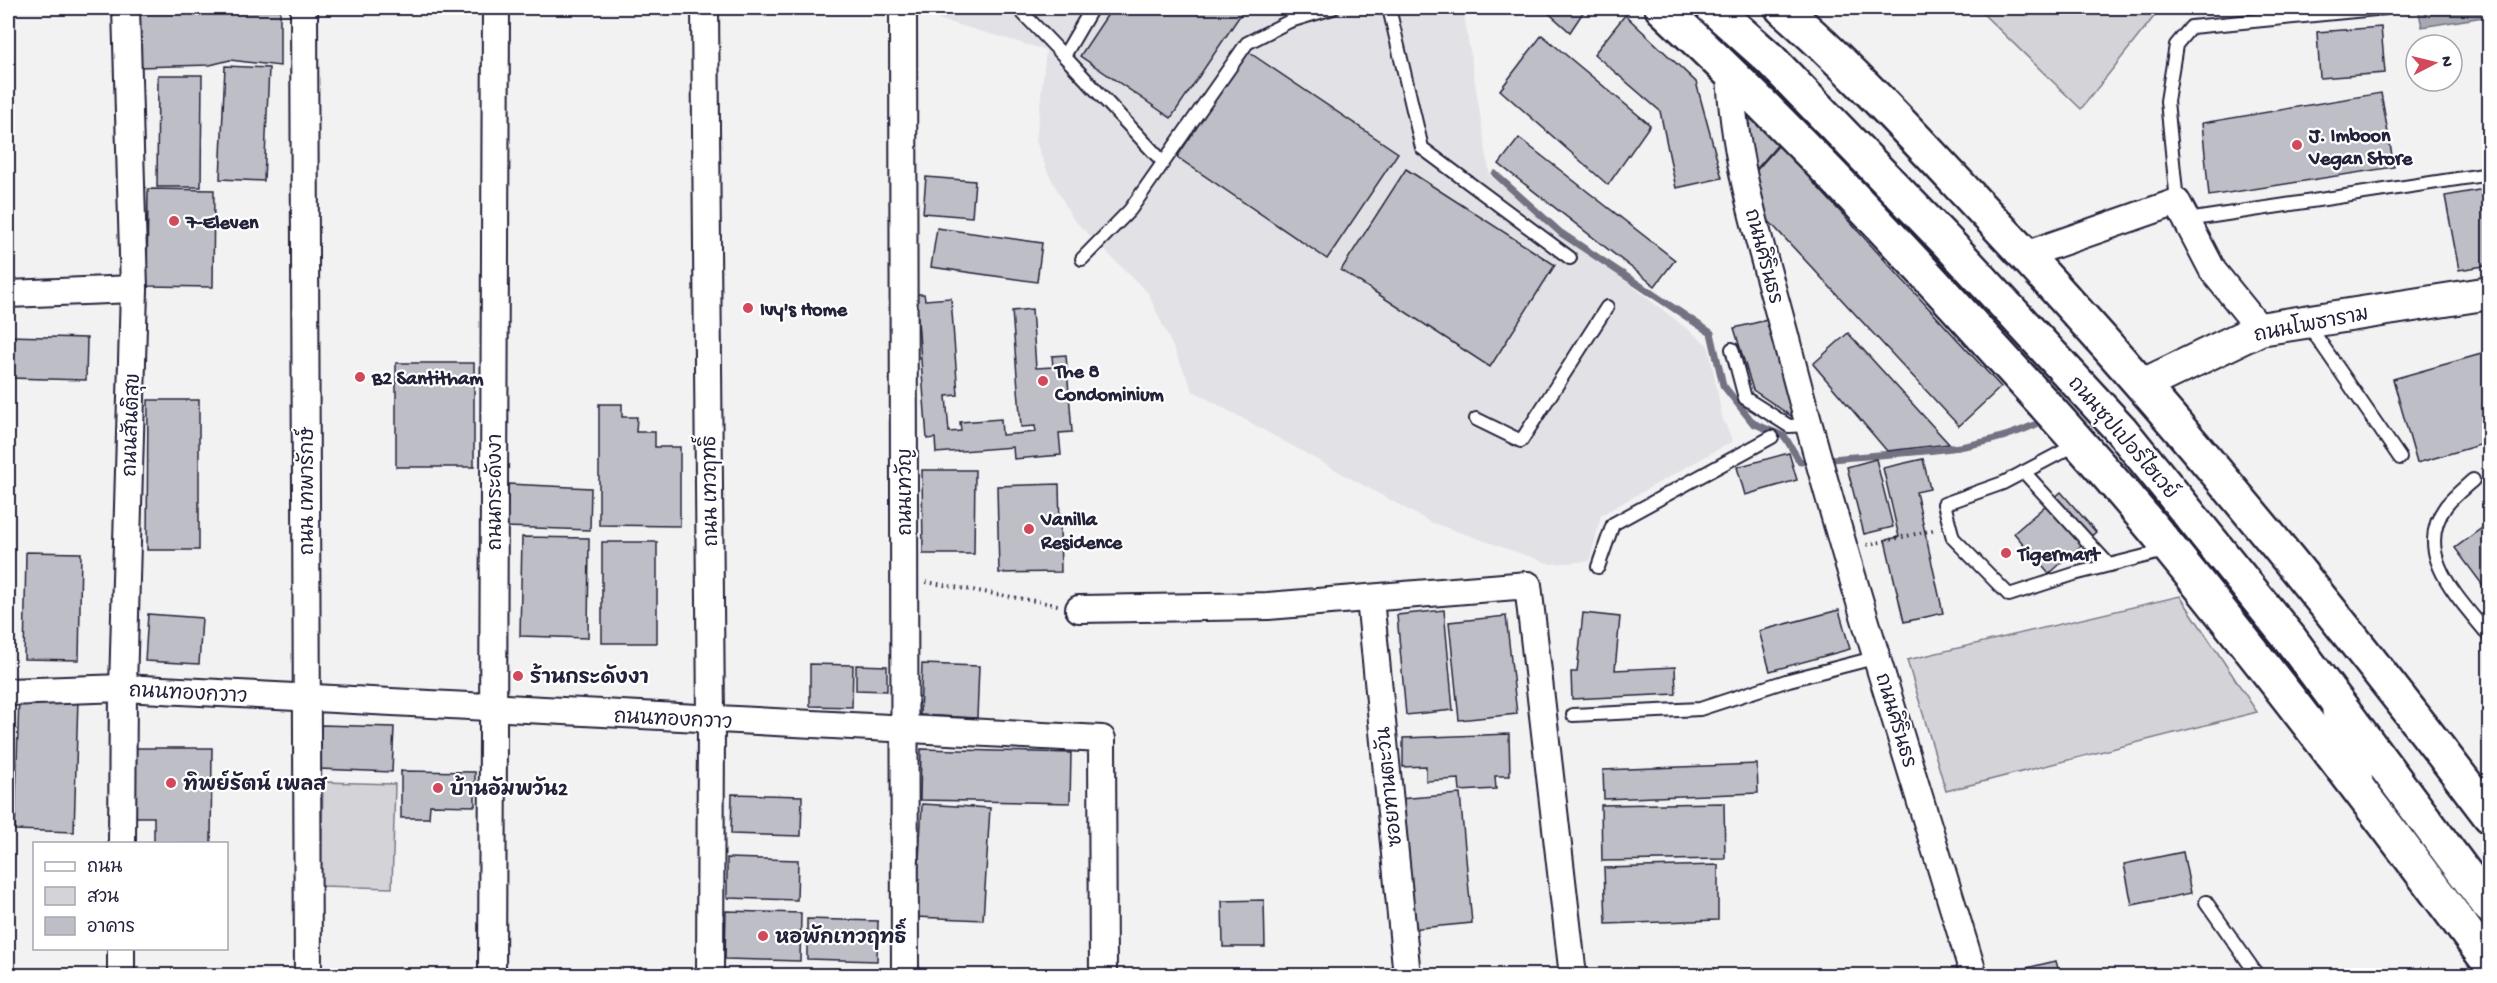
<svg xmlns="http://www.w3.org/2000/svg" width="2497" height="983" viewBox="0 0 2497 983" font-family="'Gochi Hand','Playpen Sans Thai',sans-serif">
<style>
.built{fill:#e2e2e6}
.green{fill:#d3d3d8;stroke:#7a7a8a;stroke-width:1.5}
.water{fill:#a8a8b2;stroke:#727282;stroke-width:1.5}
.lines{fill:none;stroke-linecap:round;stroke-linejoin:round}
.stream{stroke:#727282;stroke-width:7}
.building{fill:#bebec6;stroke:#22223b;stroke-width:1.5}
.service-casing{stroke:#22223b;stroke-width:16}
.minor-casing{stroke:#22223b;stroke-width:30}
.tertiary-casing{stroke:#22223b;stroke-width:36}
.secondary-casing{stroke:#22223b;stroke-width:38}
.trunk-casing{stroke:#22223b;stroke-width:38}
.path{stroke:#22223b;stroke-width:4;stroke-dasharray:1.5 4.5;stroke-linecap:butt}
.service{stroke:#fff;stroke-width:12}
.minor{stroke:#fff;stroke-width:26}
.tertiary{stroke:#fff;stroke-width:32}
.secondary{stroke:#fff;stroke-width:33}
.trunk{stroke:#fff;stroke-width:33}
.poi-dot{fill:#d1495b;stroke:#fff;stroke-width:2}
.labels{text-anchor:middle;stroke-width:4.5;stroke-linejoin:round;paint-order:stroke}
.poi-label{font-size:20px;font-weight:bold;fill:#22223b;stroke:#fff;text-anchor:start}
.street-label{font-size:20px;fill:#22223b;stroke:#fff}
</style>
<rect width="100%" height="100%" fill="#f2f2f3"/>
<filter id="ink" filterUnits="userSpaceOnUse"><feTurbulence type="fractalNoise" baseFrequency=".0167" numOctaves="2"/><feDisplacementMap in="SourceGraphic" scale="12" xChannelSelector="R" yChannelSelector="G"/><feConvolveMatrix kernelMatrix="1 2 1 2 8 2 1 2 1" color-interpolation-filters="sRGB"/></filter>
<g filter="url(#ink)">
<path class="built" d="M 913,8 L 1463,8 L 1490,176 L 1708,345 L 1723,420 L 1733,441 L 1601,515 L 1590,561 L 1551,564 L 1430,522 L 1193,391 L 1148,293 L 1073,219 L 1047,171 L 1036,141 L 1046,50 L 913,12 Z"/>
<g class="green">
<path d="M 1977,8 L 1976,8 L 2166,8 L 2160,9 L 2081,109 Z"/>
<path d="M 2180,596 L 2257,712 L 1946,791 L 1907,660 Z"/>
<path d="M 323,782 L 395,784 L 392,888 L 321,886 Z"/>
</g>
<path class="water" d="M 2418,8 L 2489,8 L 2489,16 L 2422,27 Z"/>
<g class="lines">
<g class="stream">
<path d="M 1495,174 L 1561,233 L 1711,333 L 1723,385 L 1753,423 L 1785,437 L 1800,462 L 1813,461"/>
<path d="M 1824,460 C 1903,450 1973,457 2047,419"/>
</g>
</g>
<g class="building">
<path d="M 138,8 L 280,8 L 280,66 L 230,60 L 210,65 L 138,67 Z"/>
<path d="M 1112,8 L 1245,8 L 1171,118 L 1080,56 Z"/>
<path d="M 1543,8 L 1586,8 L 1570,32 Z"/>
<path d="M 1625,15 L 1696,82 L 1722,178 L 1676,188 L 1660,111 L 1594,54 Z"/>
<path d="M 2381,27 L 2385,73 L 2320,78 L 2317,32 Z"/>
<path d="M 1542,35 L 1650,125 L 1608,185 L 1500,90 Z"/>
<path d="M 1247,51 L 1398,153 L 1327,259 L 1177,157 Z"/>
<path d="M 225,66 L 269,68 L 264,181 L 220,179 Z"/>
<path d="M 158,75 L 202,75 L 201,187 L 157,187 Z"/>
<path d="M 2381,93 L 2394,167 L 2209,196 L 2202,123 Z"/>
<path d="M 1751,112 L 1780,142 L 1754,172 L 1747,146 Z"/>
<path d="M 1519,138 L 1675,260 L 1655,286 L 1499,164 Z"/>
<path d="M 1779,145 L 2001,387 L 1959,426 L 1765,217 L 1755,172 Z"/>
<path d="M 1406,169 L 1555,265 L 1490,367 L 1341,270 Z"/>
<path d="M 926,177 L 975,181 L 972,217 L 923,213 Z"/>
<path d="M 2490,188 L 2490,265 L 2459,270 L 2445,196 Z"/>
<path d="M 148,189 L 214,190 L 213,287 L 147,286 Z"/>
<path d="M 937,228 L 1042,243 L 1037,282 L 931,267 Z"/>
<path d="M 916,294 L 924,294 L 925,300 L 951,298 L 958,395 L 946,396 L 949,432 L 961,431 L 960,422 L 1001,419 L 1002,435 L 1036,432 L 1035,426 L 1021,427 L 1012,311 L 1032,309 L 1036,368 L 1053,367 L 1052,356 L 1066,355 L 1072,432 L 1059,433 L 1061,455 L 1014,459 L 1013,447 L 936,453 L 935,438 L 927,439 Z"/>
<path d="M 1767,320 L 1794,418 L 1753,390 L 1734,328 Z"/>
<path d="M 1848,333 L 1949,444 L 1887,451 L 1813,364 Z"/>
<path d="M 8,336 L 87,338 L 86,380 L 8,378 Z"/>
<path d="M 2485,353 L 2490,367 L 2490,442 L 2417,463 L 2393,379 Z"/>
<rect x="396" y="363" width="78" height="104"/>
<path d="M 148,400 L 199,400 L 199,550 L 147,550 Z"/>
<path d="M 599,404 L 622,404 L 622,417 L 637,417 L 636,432 L 655,432 L 655,447 L 680,447 L 680,526 L 599,525 Z"/>
<path d="M 1789,453 L 1797,480 L 1745,495 L 1737,467 Z"/>
<path d="M 1876,459 L 1893,527 L 1864,534 L 1847,467 Z"/>
<path d="M 1923,459 L 1930,489 L 1916,492 L 1943,613 L 1904,622 L 1885,540 L 1899,537 L 1883,468 Z"/>
<path d="M 922,470 L 975,470 L 974,554 L 923,554 Z"/>
<path d="M 508,484 L 591,488 L 590,530 L 506,527 Z"/>
<path d="M 1059,484 L 1061,572 L 999,573 L 997,486 Z"/>
<path d="M 2061,492 L 2096,532 L 2049,574 L 2014,533 Z"/>
<path d="M 2490,522 L 2490,595 L 2455,548 Z"/>
<path d="M 522,537 L 589,538 L 588,638 L 520,636 Z"/>
<rect x="602" y="542" width="55" height="101"/>
<path d="M 26,552 L 81,553 L 79,660 L 24,659 Z"/>
<path d="M 1444,610 L 1453,710 L 1406,715 L 1397,615 Z"/>
<path d="M 1839,610 L 1850,649 L 1770,671 L 1759,631 Z"/>
<path d="M 1583,613 L 1620,617 L 1615,670 L 1675,667 L 1676,694 L 1572,699 L 1571,672 L 1577,672 Z"/>
<path d="M 148,614 L 202,618 L 199,664 L 145,661 Z"/>
<path d="M 1506,616 L 1517,714 L 1459,720 L 1449,622 Z"/>
<path d="M 810,664 L 853,665 L 852,707 L 810,706 Z"/>
<path d="M 922,664 L 979,666 L 977,718 L 920,715 Z"/>
<path d="M 856,665 L 887,666 L 887,691 L 856,690 Z"/>
<path d="M 19,696 L 78,698 L 74,832 L 15,830 Z"/>
<path d="M 321,725 L 394,727 L 392,772 L 319,769 Z"/>
<path d="M 1509,734 L 1510,776 L 1495,776 L 1496,789 L 1460,791 L 1459,779 L 1426,781 L 1426,766 L 1403,767 L 1403,738 Z"/>
<path d="M 130,748 L 212,748 L 211,844 L 154,844 L 154,817 L 130,817 Z"/>
<path d="M 921,749 L 1071,753 L 1070,803 L 920,800 Z"/>
<path d="M 1757,764 L 1758,793 L 1604,799 L 1603,770 Z"/>
<path d="M 401,771 L 475,772 L 475,806 L 430,805 L 429,818 L 401,818 Z"/>
<path d="M 732,794 L 802,796 L 801,836 L 731,834 Z"/>
<path d="M 1460,794 L 1472,923 L 1410,929 L 1398,799 Z"/>
<path d="M 1724,803 L 1725,859 L 1602,861 L 1601,805 Z"/>
<path d="M 922,804 L 990,808 L 983,920 L 916,917 Z"/>
<path d="M 2183,852 L 2191,893 L 2132,905 L 2124,864 Z"/>
<path d="M 727,858 L 798,860 L 797,900 L 727,898 Z"/>
<path d="M 1718,865 L 1718,920 L 1606,924 L 1604,868 Z"/>
<path d="M 1264,900 L 1265,947 L 1223,947 L 1222,901 Z"/>
<path d="M 726,911 L 801,913 L 800,961 L 725,959 Z"/>
<path d="M 807,919 L 878,921 L 877,961 L 807,959 Z"/>
<path d="M 2056,961 L 2060,976 L 2027,976 L 2026,968 Z"/>
</g>
<g class="lines">
<g class="service-casing">
<g id="service">
<path d="M 1018,8 L 1064,56"/>
<path d="M 1092,8 L 1064,56 L 1163,162"/>
<path d="M 1389,8 L 1422,148 L 1570,258"/>
<path d="M 2177,202 L 2167,101 L 2176,45 L 2191,27 L 2386,8"/>
<path d="M 2187,220 L 2490,174"/>
<path d="M 1082,259 L 1130,210 L 1247,43 L 1290,21 L 1333,8"/>
<path d="M 2307,323 L 2400,458"/>
<path d="M 1732,349 L 1745,398 L 1789,426 L 1809,425"/>
<path d="M 1476,419 L 1521,441 L 1607,307"/>
<path d="M 2079,443 L 2003,483 L 1944,504 L 1953,538 L 2009,595 L 2074,574 L 2165,551"/>
<path d="M 2024,472 L 2109,565"/>
<path d="M 2473,480 C 2464,488 2454,496 2446,506 C 2411,554 2460,599 2490,637"/>
<path d="M 1598,567 L 1613,524 L 1772,437"/>
<path d="M 1573,715 L 1700,709 L 1789,680 L 1878,657"/>
<path d="M 2206,902 L 2258,976"/>
</g>
</g>
<g class="minor-casing">
<g id="minor">
<path d="M 304,8 L 308,976"/>
<path d="M 705,8 L 711,720 L 710,976"/>
<path d="M 903,8 L 905,976"/>
<path d="M 1730,71 C 1733,165 1765,257 1788,347 C 1843,558 1911,767 1974,976"/>
<path d="M 2025,255 L 2177,202 L 2213,271 L 2260,329"/>
<path d="M 8,294 L 134,289"/>
<path d="M 1370,599 L 1407,976"/>
<path d="M 1079,609 L 1268,606 L 1528,585 L 1573,976"/>
<path d="M 8,692 L 123,688 L 1102,739 L 1103,976"/>
<path d="M 122,844 L 123,688 L 134,289 L 126,8"/>
<path d="M 121,976 L 121,948"/>
<path d="M 492,976 L 496,8"/>
</g>
</g>
<g class="tertiary-casing">
<path id="tertiary" d="M 2143,385 L 2260,329 L 2490,293"/>
</g>
<g class="secondary-casing">
<path id="secondary" d="M 1662,8 C 1775,113 1882,225 1986,340 C 2049,409 2112,478 2171,550 C 2281,685 2386,824 2490,964"/>
</g>
<g class="trunk-casing">
<g id="trunk">
<path d="M 1713,8 L 1770,59 L 1947,242 L 2121,430 L 2291,640 L 2490,907"/>
<path d="M 1782,8 C 1851,68 1913,136 1976,203 C 2160,396 2329,603 2490,816"/>
<path d="M 2339,711 L 2356,782"/>
</g>
</g>
<g class="path">
<path d="M 1867,545 L 1933,530"/>
<path d="M 926,582 L 1058,605"/>
</g>
<use href="#service" class="service"/>
<use href="#minor" class="minor"/>
<use href="#tertiary" class="tertiary"/>
<use href="#secondary" class="secondary"/>
<use href="#trunk" class="trunk"/>
</g>
</g>
<g class="poi-dot">
<circle cx="2297" cy="145" r="6"/>
<circle cx="174" cy="221" r="6"/>
<circle cx="748" cy="308" r="6"/>
<circle cx="360" cy="377" r="6"/>
<circle cx="1043" cy="381" r="6"/>
<circle cx="1029" cy="529" r="6"/>
<circle cx="2006" cy="553" r="6"/>
<circle cx="518" cy="676" r="6"/>
<circle cx="171" cy="783" r="6"/>
<circle cx="438" cy="788" r="6"/>
<circle cx="763" cy="936" r="6"/>
</g>
<g class="labels">
<g class="poi-label">
<text x="2309" y="141">J. Imboon<tspan x="2309" dy="23">Vegan Store</tspan></text>
<text x="186" y="228">7-Eleven</text>
<text x="760" y="315">Ivy's Home</text>
<text x="1055" y="377">The 8<tspan x="1055" dy="23">Condominium</tspan></text>
<text x="372" y="384">B2 Santitham</text>
<text x="1041" y="525">Vanilla<tspan x="1041" dy="23">Residence</tspan></text>
<text x="2018" y="560">Tigermart</text>
<text x="530" y="683">ร้านกระดังงา</text>
<text x="183" y="790">ทิพย์รัตน์ เพลส</text>
<text x="450" y="795">บ้านอัมพวัน2</text>
<text x="775" y="943">หอพักเทวฤทธิ์</text>
</g>
<g class="street-label">
<text transform="translate(1765 256) rotate(75)" y="7">ถนนศิรินธร</text>
<text transform="translate(2311 323) rotate(-11)" y="7">ถนนโพธาราม</text>
<text transform="translate(130 425) rotate(-88)" y="7">ถนนสันติสุข</text>
<text transform="translate(2124 437) rotate(49)" y="7">ถนนซุปเปอร์ไฮเวย์</text>
<text transform="translate(306 491) rotate(-90)" y="7">ถนน เทพารักษ์</text>
<text transform="translate(709 491) rotate(-91)" y="7">ถนน เทวฤทธิ์</text>
<text transform="translate(494 492) rotate(-90)" y="7">ถนนกระดังงา</text>
<text transform="translate(904 492) rotate(-90)" y="7">ถนนเทวัญ</text>
<text transform="translate(188 692) rotate(3)" y="7">ถนนทองกวาว</text>
<text transform="translate(673 718) rotate(3)" y="7">ถนนทองกวาว</text>
<text transform="translate(1897 720) rotate(73)" y="7">ถนนศิรินธร</text>
<text transform="translate(1388 787) rotate(-96)" y="7">ซอยทานตะวัน</text>
</g>
</g>
<rect width="2497" height="983" fill="none" stroke="#fff" stroke-width="30"/>
<rect x="15" y="15" width="2467" height="953" fill="none" stroke="#22223b" stroke-width="2" filter="url(#ink)"/>
<rect x="33" y="842" width="195" height="108" fill="#ffffff" stroke="#a7a7b1" stroke-width="1.5"/>
<rect x="45" y="862" width="30" height="9" fill="#ffffff" stroke="#a7a7b1" stroke-width="1.5"/>
<text x="87" y="872" font-size="18" fill="#22223b">ถนน</text>
<rect x="45" y="887" width="30" height="18" fill="#d3d3d8" stroke="#a7a7b1" stroke-width="1.5"/>
<text x="87" y="902" font-size="18" fill="#22223b">สวน</text>
<rect x="45" y="917" width="30" height="18" fill="#bebec6" stroke="#a7a7b1" stroke-width="1.5"/>
<text x="87" y="932" font-size="18" fill="#22223b">อาคาร</text>
<g transform="translate(2434 63) rotate(83)"><circle r="28" fill="#ffffff" stroke="#a7a7b1" stroke-width="1.5"/>
<path d="M0-4.5L10 22L0 15L-10 22Z" fill="#d1495b"/>
<text y="-9" font-size="16" font-weight="bold" text-anchor="middle" fill="#22223b">N</text>
</g>
</svg>
